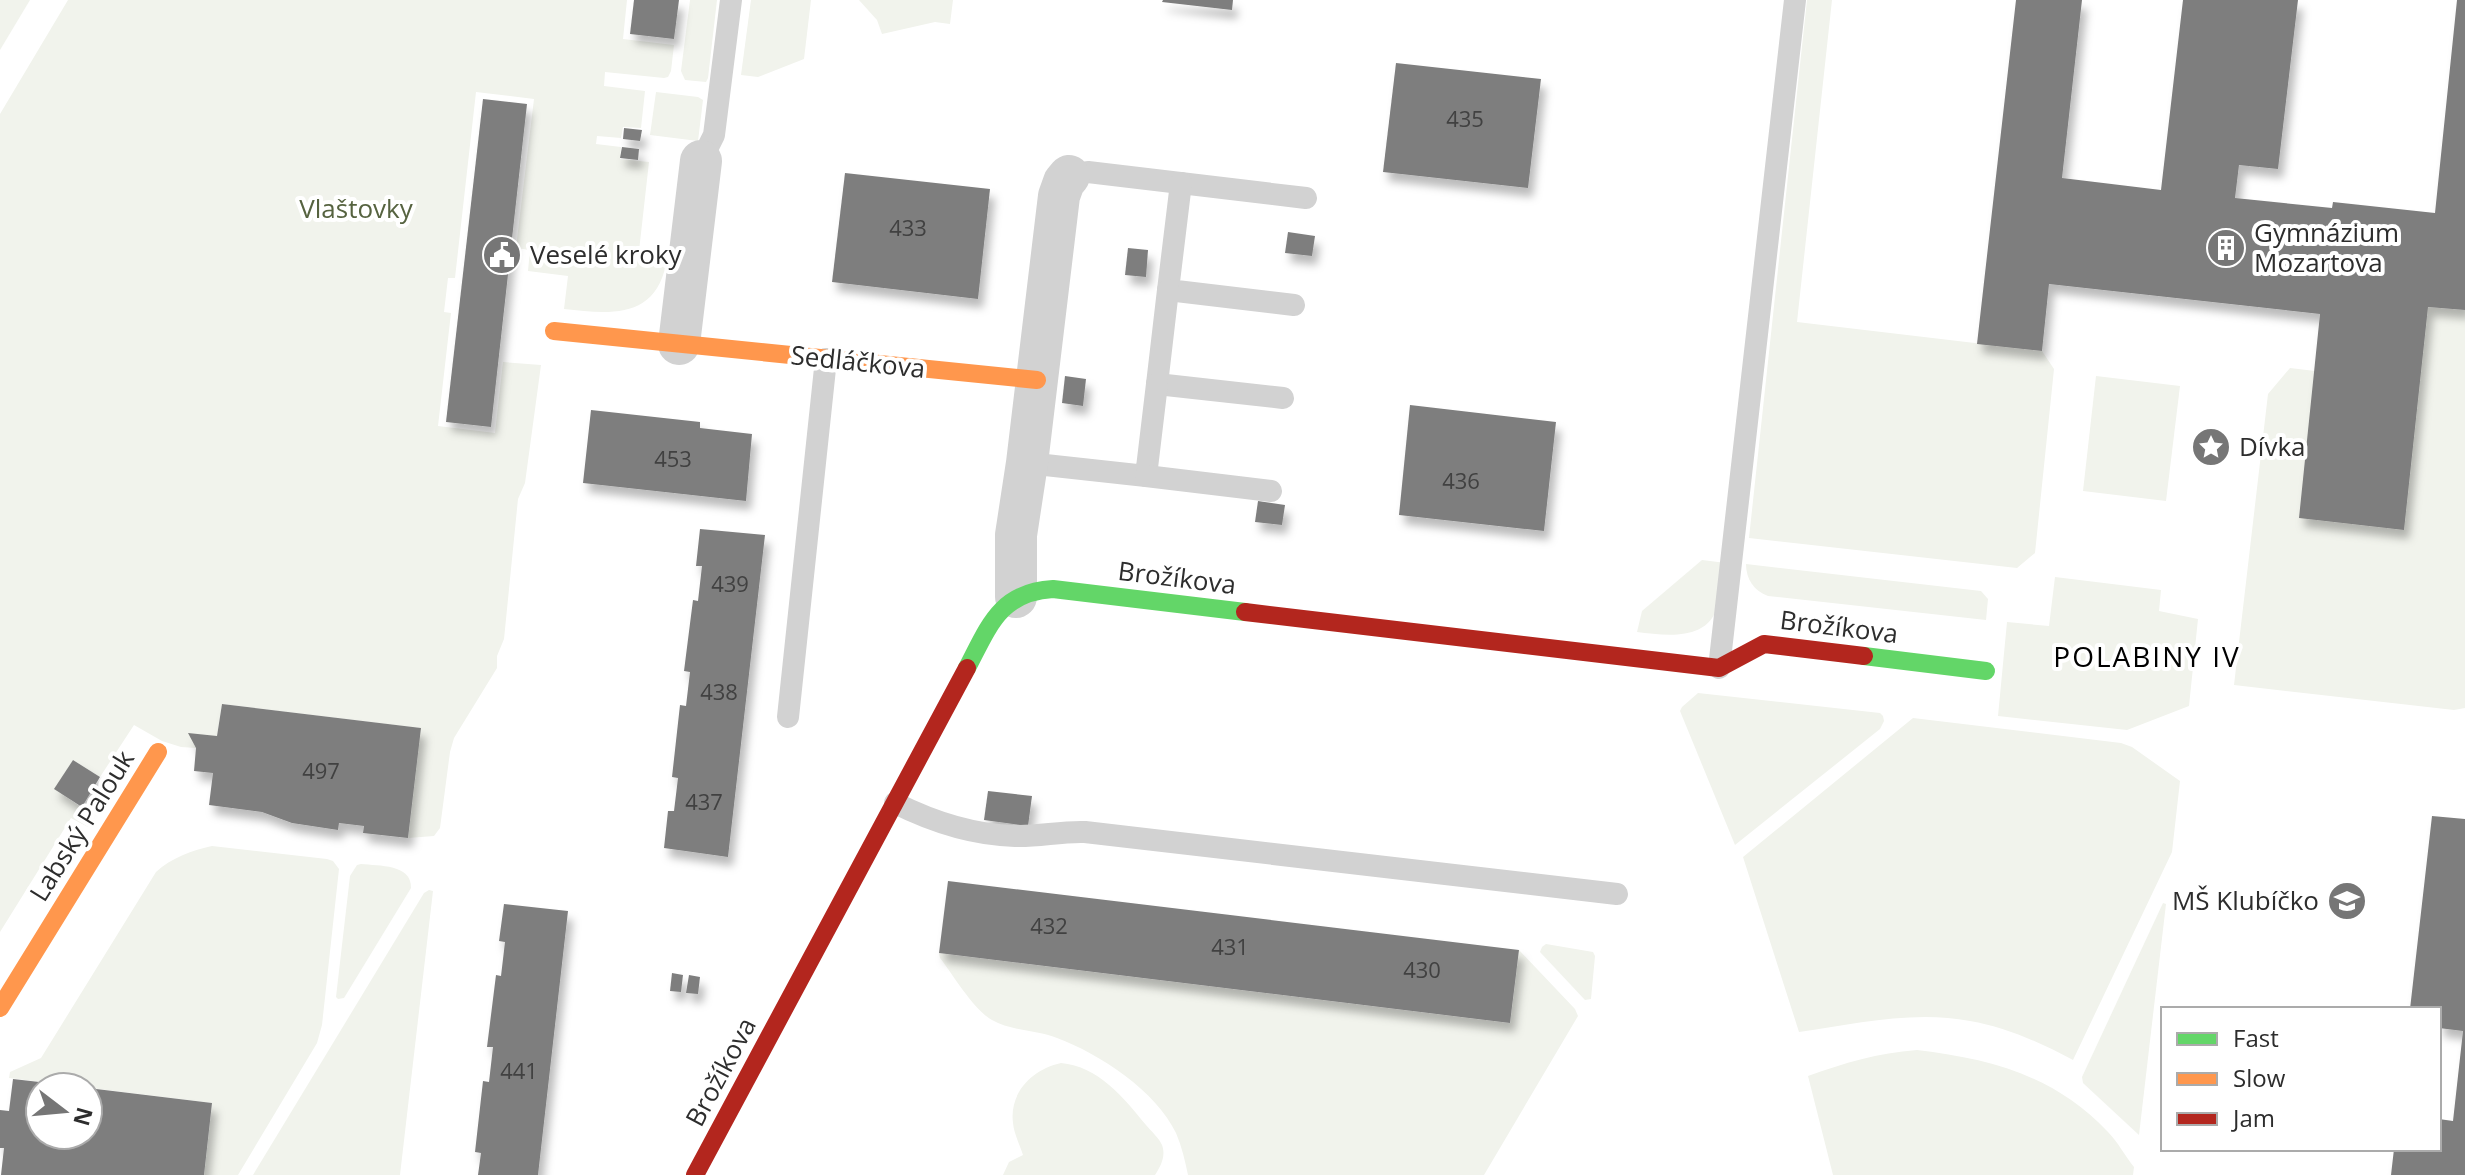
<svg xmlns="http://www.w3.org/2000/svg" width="2465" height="1175" viewBox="0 0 2465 1175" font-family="'Open Sans',sans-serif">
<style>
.green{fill:#f1f3ec}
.building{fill:#7e7e7e;filter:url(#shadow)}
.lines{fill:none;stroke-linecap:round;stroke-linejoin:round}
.lane{stroke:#d2d2d2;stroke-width:22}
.street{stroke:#d2d2d2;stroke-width:42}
.fast{stroke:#63d668;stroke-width:18}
.slow{stroke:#ff974d;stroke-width:18}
.jam{stroke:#b3261e;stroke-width:18}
.labels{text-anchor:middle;stroke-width:8;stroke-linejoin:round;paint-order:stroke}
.number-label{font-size:22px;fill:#414141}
.park-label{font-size:26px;fill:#566340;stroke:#fff}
.poi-label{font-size:26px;fill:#2d2d2d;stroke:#fff;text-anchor:start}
.street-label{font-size:26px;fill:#2d2d2d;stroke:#fff}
.neighbourhood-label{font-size:28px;letter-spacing:2px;fill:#000;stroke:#fff}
</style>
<defs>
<filter id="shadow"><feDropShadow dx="5" dy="9" stdDeviation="4" flood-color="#0004"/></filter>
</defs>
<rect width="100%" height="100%" fill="#fff"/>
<g class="green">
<path d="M 0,0 L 30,0 L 0,50 Z"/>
<path d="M 68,0 L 627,0 L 623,39 L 674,45 L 671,71 L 668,77 L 664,78 L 605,72 L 604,86 L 645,91 L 641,128 L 623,127 L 621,138 L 597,136 L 596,144 L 621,147 L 620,159 L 649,162 L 638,260 L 666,264 C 655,320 608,314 564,309 L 568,276 L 528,271 L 530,250 L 516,248 L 534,99 L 476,92 L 455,278 L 448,278 L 444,312 L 451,313 L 438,426 L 495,433 L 503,362 L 541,365 L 525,483 L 518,499 L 504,639 L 497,656 L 497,668 L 454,738 L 450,752 L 440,828 L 434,836 L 408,838 L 420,728 L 222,704 L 217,736 L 196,748 L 181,747 L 162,741 L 134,725 L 100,777 L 73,760 L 55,789 L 94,816 L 88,827 L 71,818 L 0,932 L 0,114 Z"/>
<path d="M 690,0 L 717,0 L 708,78 L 706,82 L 685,80 L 681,71 Z"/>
<path d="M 751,0 L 811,0 L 804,59 L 758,77 L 741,75 Z"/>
<path d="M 859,0 L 953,0 L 950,24 L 935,22 L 882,34 L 877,20 Z"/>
<path d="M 1807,0 L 1832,0 L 1797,322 L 2042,351 L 2054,369 L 2035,553 L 2017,568 L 1749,538 Z"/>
<path d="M 656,92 L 698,97 L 703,100 L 698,141 L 650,135 Z"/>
<path d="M 2428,307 L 2465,310 L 2465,708 L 2454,710 L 2234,685 L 2268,394 L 2290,368 L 2315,371 Z"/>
<path d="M 2096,376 L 2180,386 L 2166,501 L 2083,491 Z"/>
<path d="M 1702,560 L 1726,563 C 1723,578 1722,594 1717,608 C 1706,642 1664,635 1637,632 L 1642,611 Z"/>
<path d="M 1746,564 L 1981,591 L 1988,599 L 1986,620 L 1768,596 C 1754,591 1746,579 1746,564 Z"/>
<path d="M 2055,577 L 2161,590 L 2159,611 L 2198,619 L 2189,706 L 2127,730 L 1998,716 L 2007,622 L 2049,626 Z"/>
<path d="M 1698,693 L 1880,713 L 1883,716 L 1884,721 L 1880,729 L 1735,845 L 1680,711 L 1682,707 Z"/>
<path d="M 1913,718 L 2121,743 L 2132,747 L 2180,781 L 2172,852 L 2073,1060 C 2041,1043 2006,1027 1970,1021 C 1914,1010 1854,1024 1799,1032 L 1743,857 Z"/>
<path d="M 212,846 L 327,859 L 333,861 L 339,869 L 322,1025 L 317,1043 L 238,1175 L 204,1175 L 212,1103 L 9,1078 L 10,1072 L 41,1058 L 156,872 C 171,858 193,850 212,846 Z"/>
<path d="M 361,864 C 379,866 412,864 411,888 L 344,998 L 338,999 L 336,997 L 350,876 L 357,865 Z"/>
<path d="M 429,890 L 433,891 L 400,1175 L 253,1175 L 424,893 Z"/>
<path d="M 2163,903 L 2166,904 L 2139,1135 L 2083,1083 L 2082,1077 Z"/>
<path d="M 1546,944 L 1593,952 L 1595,956 L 1591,999 L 1585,1000 L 1540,952 L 1542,947 Z"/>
<path d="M 1519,950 L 1575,1009 L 1578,1016 L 1484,1175 L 1188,1175 C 1185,1161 1182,1147 1176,1133 C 1156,1091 1100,1054 1057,1038 C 1037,1030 1011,1031 992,1020 C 973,1009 954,976 940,958 L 939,953 L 1510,1023 Z"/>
<path d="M 1917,1050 C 1992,1059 2055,1076 2108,1132 C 2118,1142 2125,1156 2134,1167 L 2133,1175 L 1833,1175 L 1808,1076 C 1844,1063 1878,1053 1917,1050 Z"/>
<path d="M 1061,1063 C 1098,1066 1124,1098 1146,1125 C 1151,1131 1159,1138 1162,1145 C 1166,1156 1161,1166 1155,1175 L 1003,1175 L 1009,1162 L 1023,1155 C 1020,1145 1014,1134 1013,1123 C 1009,1092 1033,1069 1061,1063 Z"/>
</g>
<g class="building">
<path d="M 634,0 L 679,0 L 674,39 L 630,34 Z"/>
<path d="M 1163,0 L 1233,0 L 1232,10 L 1162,2 Z"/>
<path d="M 2016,0 L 2082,0 L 2062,178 L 2161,190 L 2183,0 L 2298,0 L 2278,169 L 2239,165 L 2235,198 L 2332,208 L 2333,202 L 2435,213 L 2457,0 L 2465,0 L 2465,310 L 2428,307 L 2404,530 L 2299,518 L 2320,314 L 2049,284 L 2042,351 L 1977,344 Z"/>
<path d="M 1396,63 L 1541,79 L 1528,188 L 1383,172 Z"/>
<path d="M 483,99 L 527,104 L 491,427 L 446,422 Z"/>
<path d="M 624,128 L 642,130 L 640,141 L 623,139 Z"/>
<path d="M 622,147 L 639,149 L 638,160 L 620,158 Z"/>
<path d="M 845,173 L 990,189 L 978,299 L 832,282 Z"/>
<path d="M 1288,232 L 1315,236 L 1312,256 L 1285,253 Z"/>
<path d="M 1128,248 L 1148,250 L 1146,277 L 1125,275 Z"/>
<path d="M 1065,376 L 1086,379 L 1083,406 L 1062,403 Z"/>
<path d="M 1410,405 L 1556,422 L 1544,531 L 1399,515 Z"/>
<path d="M 591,410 L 700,422 L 700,428 L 752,434 L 746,501 L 583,483 Z"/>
<path d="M 1258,501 L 1285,505 L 1282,525 L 1255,522 Z"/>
<path d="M 700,529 L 765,535 L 728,857 L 664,848 L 668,811 L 674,811 L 678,778 L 672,777 L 680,705 L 686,706 L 690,672 L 684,671 L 693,600 L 698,601 L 702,566 L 696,566 Z"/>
<path d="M 222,704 L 421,728 L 408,838 L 363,833 L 364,826 L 339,823 L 338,830 L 292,823 L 262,812 L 209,805 L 213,773 L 194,771 L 196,748 L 188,733 L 217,736 Z"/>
<path d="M 73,760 L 100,777 L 82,807 L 54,789 Z"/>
<path d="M 988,791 L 1032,796 L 1028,826 L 984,820 Z"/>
<path d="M 2432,816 L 2465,819 L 2465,1175 L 2391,1175 L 2394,1149 L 2439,1149 L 2439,1119 L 2453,1121 L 2463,1031 L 2439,1028 L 2439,1009 L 2410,1009 Z"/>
<path d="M 948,881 L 1519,950 L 1510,1023 L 939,953 Z"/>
<path d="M 504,904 L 568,911 L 538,1175 L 478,1175 L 481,1153 L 475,1152 L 483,1081 L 489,1082 L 493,1047 L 487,1047 L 496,975 L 501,976 L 505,942 L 499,941 Z"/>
<path d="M 672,973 L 683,975 L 681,992 L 670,991 Z"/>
<path d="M 689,975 L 700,977 L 698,994 L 686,993 Z"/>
<path d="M 13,1079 L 66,1085 L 66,1087 L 40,1087 L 40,1135 L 88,1135 L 88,1088 L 212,1103 L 204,1175 L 1,1175 L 4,1148 L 0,1148 L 0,1110 L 9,1111 Z"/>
</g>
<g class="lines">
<g class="lane">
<path d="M 701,161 L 714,135 L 731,0"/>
<path d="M 1069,176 L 1088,172 L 1306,198"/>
<path d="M 1181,183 L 1168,290 L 1294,305"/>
<path d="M 1168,290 L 1157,384 L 1283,398"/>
<path d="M 1027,463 L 1146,476 L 1157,384"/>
<path d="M 1146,476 L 1271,491"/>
<path d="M 1719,668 L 1795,0"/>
<path d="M 788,717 L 826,359"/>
<path d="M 895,803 C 933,822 973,835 1015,836 C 1038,837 1061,831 1085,832 L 1617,894"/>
</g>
<g class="street">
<path d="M 679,344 L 701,161"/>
<path d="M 1016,597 L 1016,535 L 1027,463 L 1059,196 L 1064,182 L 1069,176"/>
</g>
<g class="fast">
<path d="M 1864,656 L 1986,671"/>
<path d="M 967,668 C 989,626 1000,592 1053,589 L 1245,612"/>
</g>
<g class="slow">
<path d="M 554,331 L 1037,380"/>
<path d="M 0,1008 L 158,752"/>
</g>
<g class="jam">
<path d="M 1245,612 L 1719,668 L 1764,644 L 1864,656"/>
<path d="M 695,1175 L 967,668"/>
</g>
</g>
<defs>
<g id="building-disc" transform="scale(2)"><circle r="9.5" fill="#767676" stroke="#fff"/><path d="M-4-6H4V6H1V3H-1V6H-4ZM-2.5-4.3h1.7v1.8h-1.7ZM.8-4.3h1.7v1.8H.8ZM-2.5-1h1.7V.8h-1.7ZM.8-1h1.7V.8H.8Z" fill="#fff"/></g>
<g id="civic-disc" transform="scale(2)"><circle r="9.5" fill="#767676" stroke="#fff"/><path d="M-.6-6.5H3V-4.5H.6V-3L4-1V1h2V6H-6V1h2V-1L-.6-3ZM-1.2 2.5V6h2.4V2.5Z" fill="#fff"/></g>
<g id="sight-disc" transform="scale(2)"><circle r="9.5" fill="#767676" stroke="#fff"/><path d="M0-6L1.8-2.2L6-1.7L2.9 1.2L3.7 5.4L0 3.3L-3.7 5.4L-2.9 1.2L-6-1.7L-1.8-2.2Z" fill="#fff"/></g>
<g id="school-disc" transform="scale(2)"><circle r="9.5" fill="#767676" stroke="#fff"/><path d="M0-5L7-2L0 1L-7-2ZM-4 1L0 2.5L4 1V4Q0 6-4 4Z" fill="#fff"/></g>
</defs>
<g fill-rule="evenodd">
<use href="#building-disc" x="2226" y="248"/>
<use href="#civic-disc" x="502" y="255"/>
<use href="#sight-disc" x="2211" y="447"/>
<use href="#school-disc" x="2347" y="901"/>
</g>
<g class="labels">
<g class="number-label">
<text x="1465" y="127">435</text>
<text x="908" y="236">433</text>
<text x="673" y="467">453</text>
<text x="1461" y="489">436</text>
<text x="730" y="592">439</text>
<text x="719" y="700">438</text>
<text x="321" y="779">497</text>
<text x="704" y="810">437</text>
<text x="1049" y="934">432</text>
<text x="1230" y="955">431</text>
<text x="1422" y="978">430</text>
<text x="519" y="1079">441</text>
</g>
<g class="park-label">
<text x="356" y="218">Vlaštovky</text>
</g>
<g class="poi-label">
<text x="2254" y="242">Gymnázium<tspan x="2254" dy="30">Mozartova</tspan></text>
<text x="530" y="264">Veselé kroky</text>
<text x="2239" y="456">Dívka</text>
<text x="2319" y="910" text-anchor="end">MŠ Klubíčko</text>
</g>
<g class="street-label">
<text transform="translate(858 362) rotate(6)" y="9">Sedláčkova</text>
<text transform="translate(1177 578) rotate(7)" y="9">Brožíkova</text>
<text transform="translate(1839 627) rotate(7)" y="9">Brožíkova</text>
<text transform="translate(82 826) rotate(-58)" y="9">Labský Palouk</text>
<text transform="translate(721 1072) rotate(-62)" y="9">Brožíkova</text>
</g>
<g class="neighbourhood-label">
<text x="2147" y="667">POLABINY IV</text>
</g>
</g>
<rect x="2161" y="1007" width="280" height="144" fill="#ffffff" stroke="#ababab" stroke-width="2"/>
<rect x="2177" y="1033" width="40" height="12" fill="#63d668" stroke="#ababab" stroke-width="2"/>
<text x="2233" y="1047" font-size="24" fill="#2d2d2d">Fast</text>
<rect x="2177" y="1073" width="40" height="12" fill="#ff974d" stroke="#ababab" stroke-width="2"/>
<text x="2233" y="1087" font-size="24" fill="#2d2d2d">Slow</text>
<rect x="2177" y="1113" width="40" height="12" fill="#b3261e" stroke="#ababab" stroke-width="2"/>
<text x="2233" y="1127" font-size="24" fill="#2d2d2d">Jam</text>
<g transform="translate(64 1111) rotate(106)"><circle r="38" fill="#ffffff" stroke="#ababab" stroke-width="2"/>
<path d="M0-6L14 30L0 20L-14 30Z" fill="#767676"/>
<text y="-12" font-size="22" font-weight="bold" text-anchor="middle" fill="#2d2d2d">N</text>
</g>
</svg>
